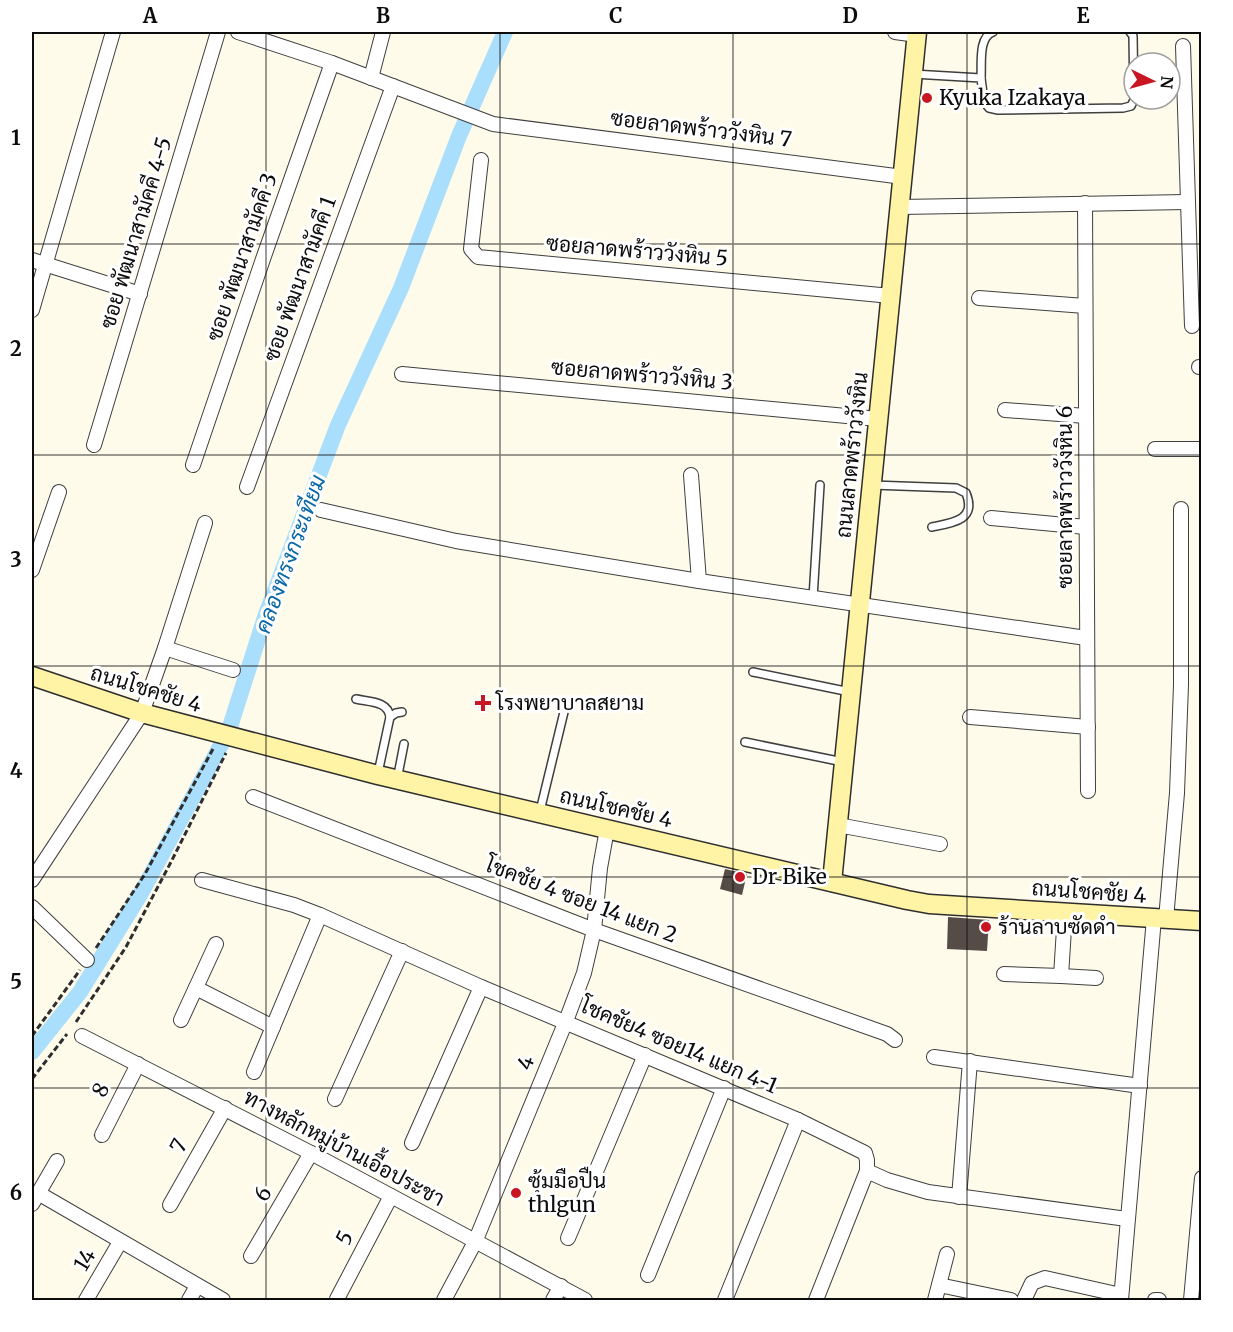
<svg xmlns="http://www.w3.org/2000/svg" width="1233" height="1332" viewBox="0 0 1233 1332" font-family="Merriweather,Sarabun,serif">
<style>
.lines{fill:none;stroke-linecap:round;stroke-linejoin:round}
.canal{stroke:#a9dffc;stroke-width:16}
.building{fill:#554c47}
.lane-casing{stroke:#3f3f3f;stroke-width:10}
.street-casing{stroke:#3f3f3f;stroke-width:16}
.secondary-casing{stroke:#2e2e2e;stroke-width:21}
.path{stroke:#2e2e2e;stroke-width:3;stroke-dasharray:6 3;stroke-linecap:butt}
.lane{stroke:#fff;stroke-width:7}
.street{stroke:#fff;stroke-width:14}
.secondary{stroke:#fff3a5;stroke-width:18}
.grid{fill:none;stroke:#0c0c0c;stroke-width:1.5;stroke-opacity:0.55}
.poi-dot{fill:#c81723;stroke:#fff;stroke-width:2}
.labels{text-anchor:middle;stroke-width:6;stroke-linejoin:round;paint-order:stroke}
.poi-label{font-size:21px;fill:#0c0c0c;stroke:#fff;text-anchor:start}
.street-label{font-size:21px;fill:#0c0c0c;stroke:#fff}
.water-label{font-size:22px;font-style:italic;fill:#0a67a8;stroke:#fff}
.neatline{fill:none;stroke:#0c0c0c;stroke-width:2}
.grid-label{font-size:20px;text-anchor:middle;font-weight:bold;fill:#0c0c0c}
</style>
<rect width="100%" height="100%" fill="#fffbea"/>
<g class="lines">
<path class="canal" d="M 32,1052 L 80,992 L 140,895 L 229,730 L 265,617 L 338,425 L 401,288 L 459,136 L 505,32"/>
</g>
<g class="building">
<path d="M 725,869 L 747,874 L 742,895 L 720,889 Z"/>
<path d="M 948,917 L 989,920 L 987,951 L 947,949 Z"/>
</g>
<g class="lines">
<g class="lane-casing">
<g id="lane">
<path d="M 913,74 L 981,78 L 984,102 L 989,108 L 998,110 L 1123,108 L 1131,106 L 1134,100 L 1133,36 L 1130,32"/>
<path d="M 981,78 C 982,64 978,37 993,32"/>
<path d="M 872,485 L 956,488 L 966,493 C 977,520 953,523 932,527"/>
<path d="M 813,598 L 820,485"/>
<path d="M 753,672 L 850,692"/>
<path d="M 356,699 C 370,702 388,701 390,717 L 378,773"/>
<path d="M 390,717 L 396,713 L 402,712"/>
<path d="M 745,742 L 843,762"/>
<path d="M 397,780 L 404,744"/>
<path d="M 540,811 L 564,712"/>
</g>
</g>
<g class="street-casing">
<g id="street">
<path d="M 238,32 L 332,63 L 493,124 L 903,177"/>
<path d="M 895,32 L 917,35"/>
<path d="M 1183,46 L 1192,326"/>
<path d="M 371,78 L 383,32"/>
<path d="M 481,160 L 471,249 L 478,257 L 891,296"/>
<path d="M 1085,203 L 1088,791"/>
<path d="M 900,207 L 1187,202"/>
<path d="M 32,260 L 140,294"/>
<path d="M 979,298 L 1085,306"/>
<path d="M 32,310 L 113,32"/>
<path d="M 1199,367 L 1202,367"/>
<path d="M 402,374 L 878,419"/>
<path d="M 1005,410 L 1086,416"/>
<path d="M 94,445 L 218,32"/>
<path d="M 1155,449 L 1202,449"/>
<path d="M 193,465 L 263,259 L 332,63"/>
<path d="M 691,475 L 699,581"/>
<path d="M 247,487 L 393,86"/>
<path d="M 321,510 L 456,541 L 699,581 L 1086,638"/>
<path d="M 991,518 L 1086,527"/>
<path d="M 32,570 L 59,492"/>
<path d="M 165,648 L 233,670"/>
<path d="M 970,717 L 1088,727"/>
<path d="M 253,797 L 594,930 L 887,1034 L 895,1040"/>
<path d="M 838,825 L 940,844"/>
<path d="M 32,880 L 142,713 L 165,648 L 205,523"/>
<path d="M 202,880 L 294,905 L 320,915 L 481,987 L 798,1120 L 865,1153 L 867,1160 L 867,1171 L 816,1300"/>
<path d="M 32,907 L 87,960"/>
<path d="M 1065,913 L 1061,976 L 1096,978"/>
<path d="M 1166,919 L 1177,793 L 1181,685 L 1181,509"/>
<path d="M 1004,974 L 1061,976"/>
<path d="M 196,988 L 273,1027"/>
<path d="M 181,1020 L 216,944"/>
<path d="M 82,1036 L 311,1153 L 585,1300"/>
<path d="M 934,1057 L 1140,1086"/>
<path d="M 254,1072 L 320,915"/>
<path d="M 335,1099 L 402,951"/>
<path d="M 102,1135 L 138,1064"/>
<path d="M 412,1143 L 481,987"/>
<path d="M 867,1171 L 887,1180 L 928,1192 L 1127,1219"/>
<path d="M 38,1193 L 223,1300"/>
<path d="M 959,1197 L 970,1061"/>
<path d="M 32,1204 L 57,1161"/>
<path d="M 170,1205 L 225,1108"/>
<path d="M 568,1238 L 645,1055"/>
<path d="M 251,1256 L 311,1153"/>
<path d="M 648,1275 L 724,1088"/>
<path d="M 939,1285 L 1011,1300"/>
<path d="M 337,1299 L 391,1196"/>
<path d="M 86,1300 L 120,1242"/>
<path d="M 189,1300 L 197,1286"/>
<path d="M 444,1300 L 475,1242 L 566,1021 L 584,973 L 594,930 L 600,868 L 607,829"/>
<path d="M 553,1300 L 561,1286"/>
<path d="M 725,1300 L 798,1120"/>
<path d="M 935,1300 L 947,1254"/>
<path d="M 1024,1300 L 1032,1283 L 1045,1278 L 1121,1295"/>
<path d="M 1121,1300 L 1154,918"/>
<path d="M 1155,1300 L 1159,1300"/>
<path d="M 1191,1300 L 1202,1178"/>
</g>
</g>
<g class="secondary-casing">
<g id="secondary">
<path d="M 32,676 L 142,713 L 378,775 L 907,900 L 929,904 L 1202,921"/>
<path d="M 832,882 L 917,32"/>
</g>
</g>
<g class="path">
<path d="M 96,948 L 145,874 L 213,749"/>
<path d="M 76,1022 L 126,947 L 171,862 L 226,753"/>
<path d="M 32,1036 L 80,970"/>
<path d="M 32,1079 L 67,1034"/>
</g>
<use href="#lane" class="lane"/>
<use href="#street" class="street"/>
<use href="#secondary" class="secondary"/>
</g>
<path class="grid" d="M 266,32 L 266,1300M 500,32 L 500,1300M 733,32 L 733,1300M 967,32 L 967,1300M 32,244 L 1202,244M 32,455 L 1202,455M 32,666 L 1202,666M 32,877 L 1202,877M 32,1088 L 1202,1088"/>
<g class="poi-dot">
<circle cx="927" cy="98" r="6"/>
<path d="M480 694h6v6h6v6h-6v6h-6v-6h-6v-6h6z"/>
<circle cx="740" cy="877" r="6"/>
<circle cx="986" cy="927" r="6"/>
<circle cx="516" cy="1193" r="6"/>
</g>
<g class="labels">
<g class="poi-label">
<text x="939" y="105">Kyuka Izakaya</text>
<text x="496" y="710">โรงพยาบาลสยาม</text>
<text x="752" y="884">Dr Bike</text>
<text x="998" y="934">ร้านลาบซัดดำ</text>
<text x="528" y="1188">ซุ้มมือปืน<tspan x="528" dy="24">thlgun</tspan></text>
</g>
<g class="street-label">
<text transform="translate(701 129) rotate(7)" y="7">ซอยลาดพร้าววังหิน 7</text>
<text transform="translate(136 233) rotate(-73)" y="7">ซอย พัฒนาสามัคคี 4-5</text>
<text transform="translate(637 251) rotate(5)" y="7">ซอยลาดพร้าววังหิน 5</text>
<text transform="translate(242 257) rotate(-71)" y="7">ซอย พัฒนาสามัคคี 3</text>
<text transform="translate(300 279) rotate(-70)" y="7">ซอย พัฒนาสามัคคี 1</text>
<text transform="translate(642 375) rotate(5)" y="7">ซอยลาดพร้าววังหิน 3</text>
<text transform="translate(852 455) rotate(-84)" y="7">ถนนลาดพร้าววังหิน</text>
<text transform="translate(1065 497) rotate(-90)" y="7">ซอยลาดพร้าววังหิน 6</text>
<text transform="translate(146 689) rotate(17)" y="7">ถนนโชคชัย 4</text>
<text transform="translate(616 808) rotate(13)" y="7">ถนนโชคชัย 4</text>
<text transform="translate(1089 892) rotate(4)" y="7">ถนนโชคชัย 4</text>
<text transform="translate(581 900) rotate(21)" y="7">โชคชัย 4 ซอย 14 แยก 2</text>
<text transform="translate(679 1046) rotate(23)" y="7">โชคชัย4 ซอย14 แยก 4-1</text>
<text transform="translate(526 1063) rotate(-68)" y="7">4</text>
<text transform="translate(101 1090) rotate(-64)" y="7">8</text>
<text transform="translate(179 1146) rotate(-61)" y="7">7</text>
<text transform="translate(344 1148) rotate(28)" y="7">ทางหลักหมู่บ้านเอื้อประชา</text>
<text transform="translate(263 1194) rotate(-60)" y="7">6</text>
<text transform="translate(345 1238) rotate(-62)" y="7">5</text>
<text transform="translate(85 1260) rotate(-59)" y="7">14</text>
</g>
<g class="water-label">
<text transform="translate(290 554) rotate(-70)" y="8">คลองทรงกระเทียม</text>
</g>
</g>
<rect width="1233" height="1332" fill="none" stroke="#ffffff" stroke-width="66"/>
<g transform="translate(1152 81) rotate(95)"><circle r="28" fill="#ffffff" stroke="#9e9e9e" stroke-width="1.5"/>
<path d="M0-4.5L10 22L0 15L-10 22Z" fill="#c81723"/>
<text y="-9" font-size="16" font-weight="bold" text-anchor="middle" fill="#0c0c0c">N</text>
</g>
<rect x="33" y="33" width="1167" height="1266" class="neatline"/>
<g class="grid-label">
<text x="150" y="23">A</text>
<text x="383" y="23">B</text>
<text x="616" y="23">C</text>
<text x="850" y="23">D</text>
<text x="1083" y="23">E</text>
<text x="16" y="145">1</text>
<text x="16" y="356">2</text>
<text x="16" y="567">3</text>
<text x="16" y="778">4</text>
<text x="16" y="989">5</text>
<text x="16" y="1200">6</text>
</g>
</svg>
